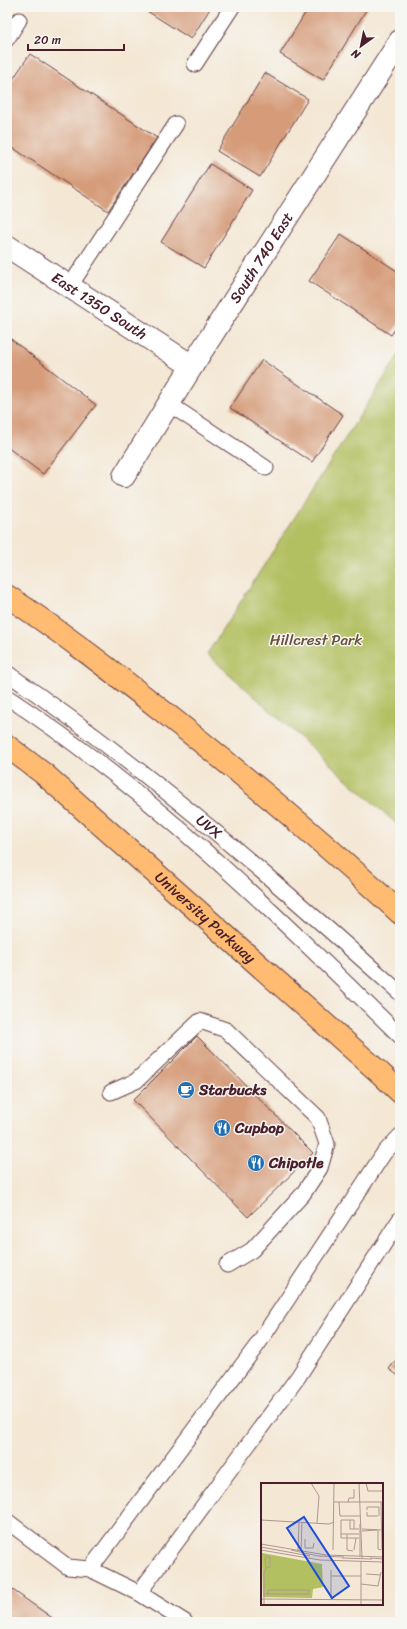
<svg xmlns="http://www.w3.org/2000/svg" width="407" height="1629" viewBox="0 0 407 1629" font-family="Sriracha,sans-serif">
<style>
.green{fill:#b3c062;stroke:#7e7046}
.building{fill:#d69c7a}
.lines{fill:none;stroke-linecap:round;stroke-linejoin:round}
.service-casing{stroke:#643d44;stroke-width:17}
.minor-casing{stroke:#643d44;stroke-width:24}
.primary-casing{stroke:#643d44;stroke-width:24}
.service{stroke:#fff;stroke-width:15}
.minor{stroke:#fff;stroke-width:22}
.primary{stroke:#febb71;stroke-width:22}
.labels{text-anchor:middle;stroke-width:3;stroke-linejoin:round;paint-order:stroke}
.street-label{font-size:15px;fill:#4a1f2b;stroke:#f6f6f2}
.park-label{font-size:15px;fill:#6a4f3c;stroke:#f6f6f2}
.poi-label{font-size:15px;font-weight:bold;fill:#4a1f2b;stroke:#f6f6f2;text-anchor:start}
.inset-road{fill:none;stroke:#b09790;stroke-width:1}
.view{fill:#1d4ed8;fill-opacity:0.15;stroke:#1d4ed8;stroke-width:2}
.inset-edge{fill:none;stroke:#4a1f2b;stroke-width:2}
</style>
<rect width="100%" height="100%" fill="#f6f6f2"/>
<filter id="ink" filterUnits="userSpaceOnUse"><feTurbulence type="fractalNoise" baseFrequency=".025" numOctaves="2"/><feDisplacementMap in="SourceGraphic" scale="8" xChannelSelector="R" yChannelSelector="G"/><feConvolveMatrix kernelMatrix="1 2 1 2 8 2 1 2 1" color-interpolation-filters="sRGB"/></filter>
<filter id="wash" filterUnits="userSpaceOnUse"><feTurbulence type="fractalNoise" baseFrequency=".012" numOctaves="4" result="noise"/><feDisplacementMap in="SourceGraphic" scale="16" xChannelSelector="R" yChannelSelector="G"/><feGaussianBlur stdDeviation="0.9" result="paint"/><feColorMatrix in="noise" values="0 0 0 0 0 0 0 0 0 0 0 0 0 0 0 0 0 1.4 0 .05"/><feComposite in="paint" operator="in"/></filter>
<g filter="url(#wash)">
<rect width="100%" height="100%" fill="#f4e7d4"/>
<path class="green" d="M 400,353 L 400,827 L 207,654 Z"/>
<g id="blocks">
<g class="building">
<path d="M 149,7 L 211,7 L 191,39 L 147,11 Z"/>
<path d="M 309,7 L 368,7 L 323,80 L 280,54 Z"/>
<path d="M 30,54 L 157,138 L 108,211 L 7,144 L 7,88 Z"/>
<path d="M 265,73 L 308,99 L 260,177 L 217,151 Z"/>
<path d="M 210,164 L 252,190 L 204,268 L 161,242 Z"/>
<path d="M 341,234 L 400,273 L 400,322 L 391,335 L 309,281 Z"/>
<path d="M 7,336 L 96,405 L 43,474 L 7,447 Z"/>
<path d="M 262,360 L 343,415 L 312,462 L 230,408 Z"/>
<path d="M 197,1036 L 313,1153 L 248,1217 L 133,1100 Z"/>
<path d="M 400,1355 L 400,1377 L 389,1369 Z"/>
<path d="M 7,1586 L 58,1622 L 7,1622 Z"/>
</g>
</g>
</g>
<g filter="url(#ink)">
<use href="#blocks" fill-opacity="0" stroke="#643d44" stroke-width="1"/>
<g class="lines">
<g class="service-casing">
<g id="service">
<path d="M 7,39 L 19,20"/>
<path d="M 195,64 L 232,7"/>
<path d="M 70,286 L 176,124"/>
<path d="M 169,404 L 266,468"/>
<path id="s1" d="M 7,673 C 147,769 274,880 400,993"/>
<path d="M 7,697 C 152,792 277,915 400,1036"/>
<path d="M 111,1092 L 136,1081 L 200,1021 L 226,1030 L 318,1118 L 327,1144 L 320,1168 L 303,1194 L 252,1250 L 227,1265"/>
<path d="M 7,1521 L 68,1567 L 90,1569 L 139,1593 L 185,1622"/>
<path d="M 90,1569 L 258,1344 L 384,1153 L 400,1136"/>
<path d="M 139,1593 L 298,1377 L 400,1219"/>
</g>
</g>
<g class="minor-casing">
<g id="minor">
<path id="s2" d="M 7,246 L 192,366"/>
<path id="s3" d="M 124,476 L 192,366 L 400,41"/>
</g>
</g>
<g class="primary-casing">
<g id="primary">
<path d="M 7,596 C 62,632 114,673 165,713 C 246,777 325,843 400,913"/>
<path id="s4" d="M 7,746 L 44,774 L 380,1073 L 400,1092"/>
</g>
</g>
<use href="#service" class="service"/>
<use href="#minor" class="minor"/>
<use href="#primary" class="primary"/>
</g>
</g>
<defs>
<g id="cafe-disc" transform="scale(0.9)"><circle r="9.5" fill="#1f6fb2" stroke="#f6f6f2"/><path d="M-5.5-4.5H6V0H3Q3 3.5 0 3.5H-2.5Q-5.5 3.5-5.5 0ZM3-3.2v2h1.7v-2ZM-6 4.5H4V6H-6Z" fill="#fff"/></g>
<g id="restaurant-disc" transform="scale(0.9)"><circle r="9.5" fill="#1f6fb2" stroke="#f6f6f2"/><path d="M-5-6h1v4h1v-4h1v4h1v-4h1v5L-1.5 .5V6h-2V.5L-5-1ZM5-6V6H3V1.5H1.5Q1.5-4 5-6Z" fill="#fff"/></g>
</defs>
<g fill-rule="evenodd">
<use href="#cafe-disc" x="186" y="1090"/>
<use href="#restaurant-disc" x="222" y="1128"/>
<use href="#restaurant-disc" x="256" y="1163"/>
</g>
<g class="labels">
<g class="street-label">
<text dy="5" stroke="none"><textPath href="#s3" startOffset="258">South 740 East</textPath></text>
<text dy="5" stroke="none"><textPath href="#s2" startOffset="110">East 1350 South</textPath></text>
<text dy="5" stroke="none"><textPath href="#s1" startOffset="254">UVX</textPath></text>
<text dy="5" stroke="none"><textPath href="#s4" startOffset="262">University Parkway</textPath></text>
</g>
<g class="park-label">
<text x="316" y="645">Hillcrest Park</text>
</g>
<g class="poi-label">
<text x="199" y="1095">Starbucks</text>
<text x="235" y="1133">Cupbop</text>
<text x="269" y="1168">Chipotle</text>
</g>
</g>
<g transform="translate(261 1483)">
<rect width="122" height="122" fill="#f4e7d4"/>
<path d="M 1,70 L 61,81 L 62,104 L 52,106 L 51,115 L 2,114 Z" fill="#b3c062"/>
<path class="inset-road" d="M 50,0 L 58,13 L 56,40M 98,0 L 101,75M 105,0 L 107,8 L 122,8M 73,19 L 122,19M 78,19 L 79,33 L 99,33M 87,19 L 88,15 L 93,15 L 93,6M 120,19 L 121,67M 106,27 L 106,24 L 118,24 L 118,33M 106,29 L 106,33 L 117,33M 0,37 L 68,41 L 73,39M 89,37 L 80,37 L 80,55 L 98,55M 93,46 L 93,37 L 89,37 L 89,46 L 98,46M 101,46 L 121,47M 117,47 L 117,66 L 120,67M 101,48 L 116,47M 80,51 L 98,51M 86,51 L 86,67 L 92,68M 44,56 L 44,65 L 52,65 L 53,60M 0,61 L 65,72 L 122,74M 0,64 L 49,73M 0,67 L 59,77 L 122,79M 30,67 L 57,73 L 83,74M 72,67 L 73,0M 93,67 L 95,55M 37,68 L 38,40M 40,68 L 41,39M 99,74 L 99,41M 81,75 L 111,76M 109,75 L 122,76M 100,78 L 100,122M 70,87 L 70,117M 105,91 L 120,92M 70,93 L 100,93M 100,101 L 117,103 L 120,89M 3,111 L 48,111 L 48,107 L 7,107 L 7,111M 0,116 L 122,117M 3,122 L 3,90 L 5,85 L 9,84 L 9,74 L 4,74 L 5,85"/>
<path class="view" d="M 43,34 L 88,103 L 71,115 L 26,45 Z"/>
<rect width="122" height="122" class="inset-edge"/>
</g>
<rect width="407" height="1629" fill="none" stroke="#f6f6f2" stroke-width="24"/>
<g transform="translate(361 46) rotate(213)" stroke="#f6f6f2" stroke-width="3" paint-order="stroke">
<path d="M0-3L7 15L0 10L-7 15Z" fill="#4a1f2b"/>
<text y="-6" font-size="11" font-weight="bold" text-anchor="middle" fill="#4a1f2b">N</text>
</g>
<path d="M28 44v6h96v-6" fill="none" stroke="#4a1f2b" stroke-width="2"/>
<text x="34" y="44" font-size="12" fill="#4a1f2b" stroke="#f6f6f2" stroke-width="3" paint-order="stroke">20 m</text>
</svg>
